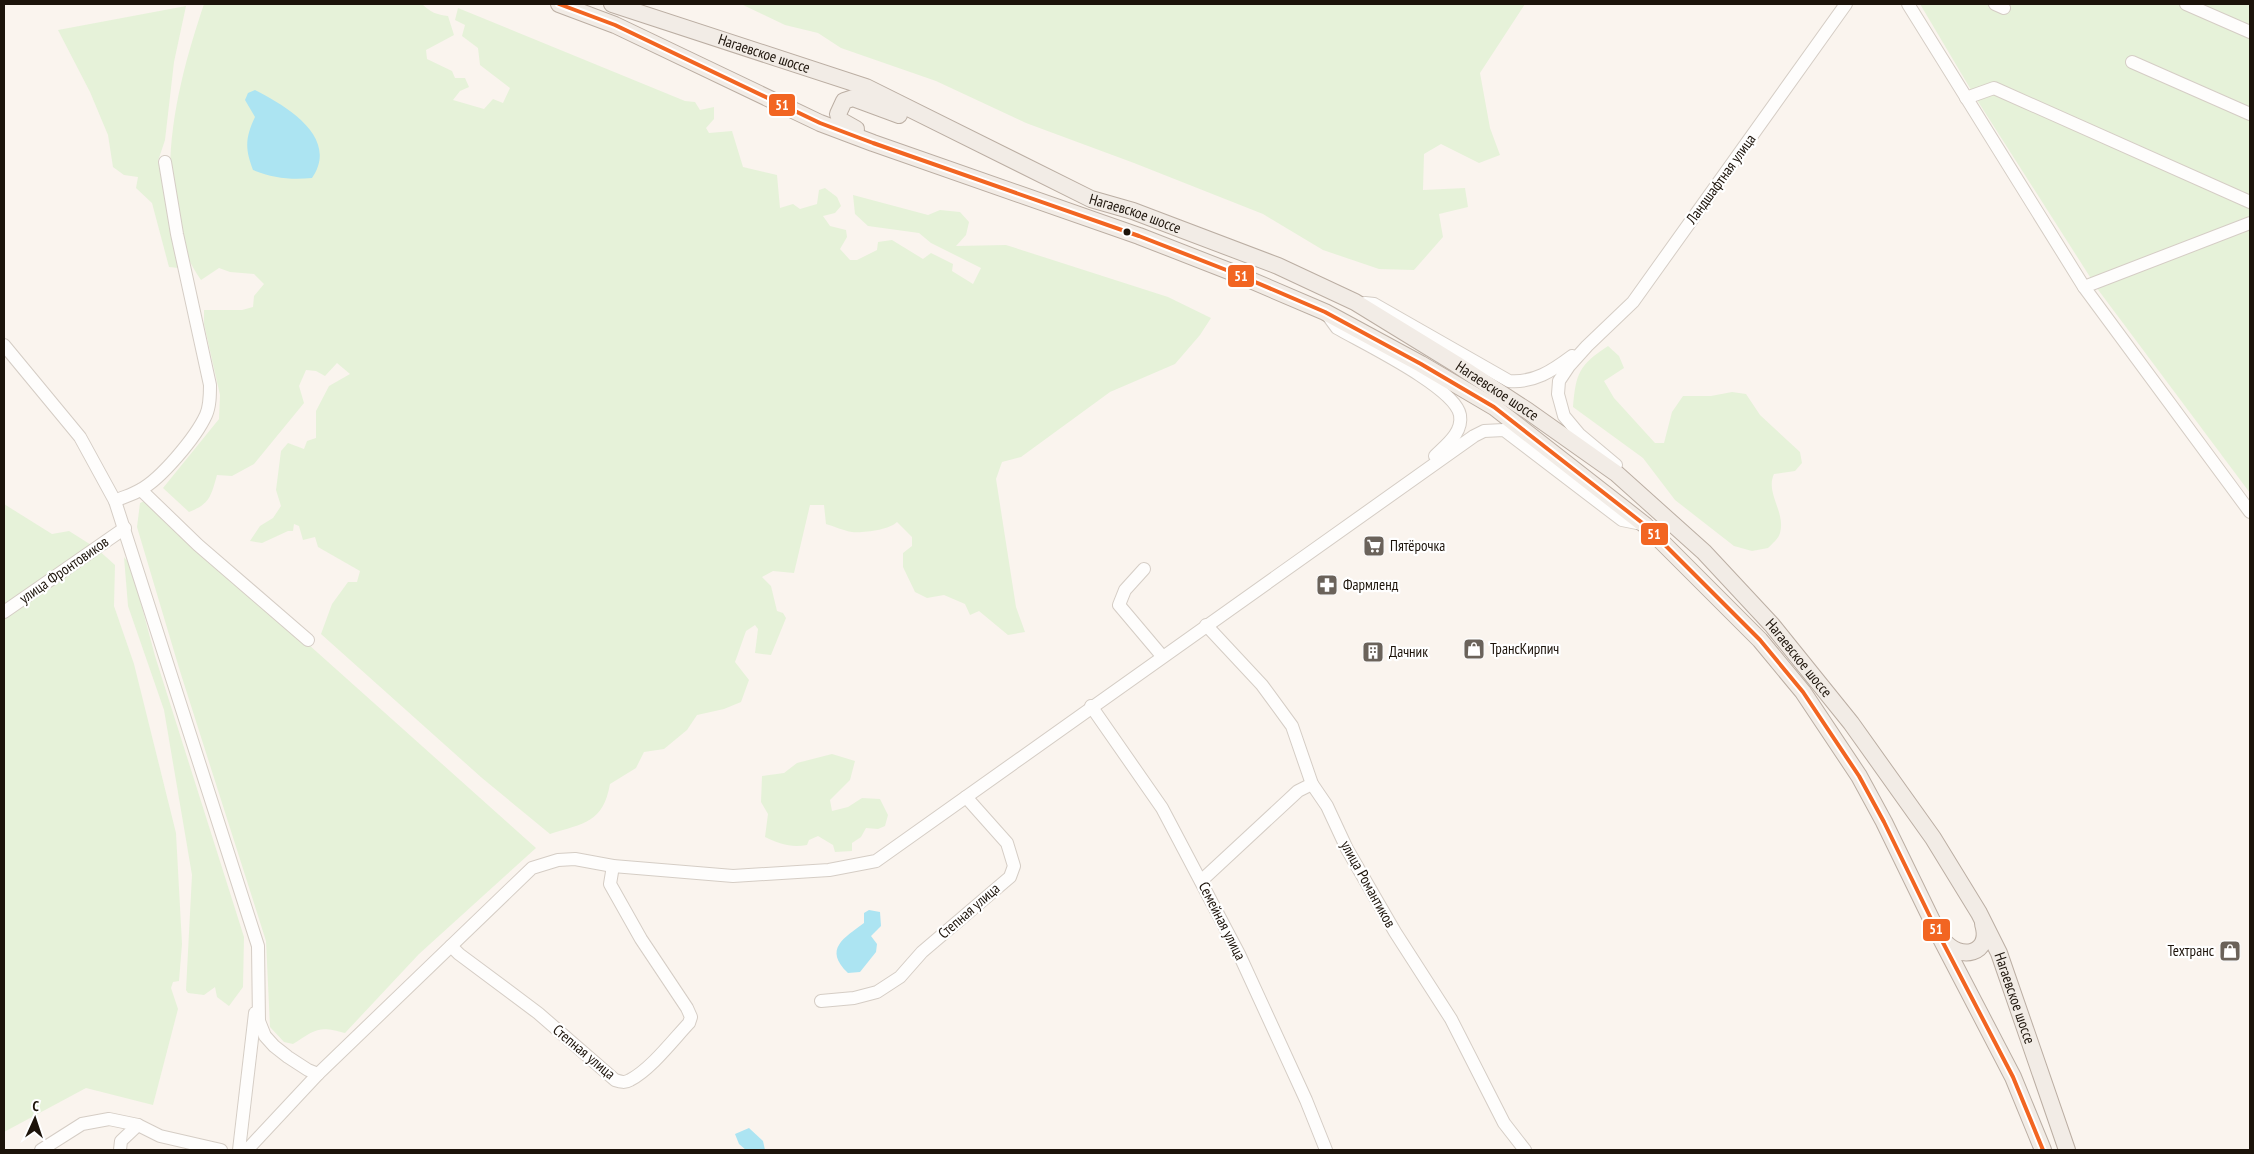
<svg xmlns="http://www.w3.org/2000/svg" width="2254" height="1154" viewBox="0 0 2254 1154" font-family="'PT Sans Narrow',sans-serif">
<style>
.green{fill:#e6f2d9}
.water{fill:#ace4f2}
.lines{fill:none;stroke-linecap:round;stroke-linejoin:round}
.minor-casing{stroke:#d5cdc5;stroke-width:14}
.major-casing{stroke:#bbaea3;stroke-width:18}
.minor{stroke:#fefdfc;stroke-width:12}
.major{stroke:#f2ece6;stroke-width:16}
.bus-1-casing{stroke:#fff;stroke-width:8}
.bus-1{stroke:#f26522;stroke-width:4}
.bus-dot{fill:#1c130a;stroke:#fff;stroke-width:2}
.labels{text-anchor:middle;stroke-width:4.5;stroke-linejoin:round;paint-order:stroke}
.street-label{font-size:15px;fill:#1c130a;stroke:#fff}
.poi-label{font-size:15px;fill:#1c130a;stroke:#fff;text-anchor:start}
.line-badge{stroke:#fff;stroke-width:2}
.badge-label{font-size:14px;text-anchor:middle;font-weight:bold;fill:#fff}
</style>
<rect width="100%" height="100%" fill="#faf4ee"/>
<g class="green">
<path d="M 204,4 L 422,4 C 430,12 437,15 448,16 L 454,35 L 426,50 L 427,59 L 452,71 L 455,78 L 465,78 L 469,87 L 460,91 L 453,100 L 484,109 L 493,99 L 503,103 L 510,88 L 480,65 L 478,48 L 462,36 L 465,25 L 455,20 L 458,8 L 685,101 L 695,102 L 700,110 L 714,107 L 714,119 L 706,128 L 709,133 L 732,131 L 743,167 L 777,175 L 780,208 L 793,204 L 800,209 L 817,204 L 819,190 L 825,188 L 837,197 L 841,206 L 835,213 L 823,216 L 830,226 L 846,230 L 847,237 L 840,249 L 850,260 L 857,260 L 877,250 L 878,242 L 892,240 L 923,259 L 931,253 L 953,264 L 952,271 L 973,284 L 981,268 L 931,243 L 919,233 L 868,226 L 855,214 L 853,195 L 928,215 L 940,210 L 960,212 L 969,222 L 966,235 L 956,246 L 1006,245 L 1168,297 L 1211,318 L 1200,335 L 1175,364 L 1110,392 L 1021,457 L 1002,462 L 996,479 L 1016,607 L 1025,632 L 1008,635 L 979,611 L 970,615 L 965,604 L 944,595 L 927,598 L 915,592 L 903,567 L 903,553 L 912,546 L 912,537 L 897,522 C 889,530 864,533 852,532 C 844,531 834,526 826,524 L 824,505 L 810,505 L 794,573 L 773,571 L 762,577 L 771,586 L 777,611 L 783,613 L 786,618 L 771,655 L 755,653 L 758,629 L 755,625 L 746,631 L 735,662 L 749,680 L 741,702 L 724,709 L 697,715 L 687,730 L 664,749 L 644,752 L 636,768 L 610,784 C 603,823 584,823 550,834 L 482,778 L 321,634 L 332,604 L 348,582 L 357,582 L 360,571 L 318,547 L 315,537 L 303,540 L 299,526 L 294,524 L 293,531 L 288,531 L 262,543 L 250,541 L 260,526 L 273,518 L 281,506 L 276,490 L 281,451 L 288,443 L 304,449 L 307,441 L 316,438 L 316,411 L 329,386 L 350,374 L 337,363 L 325,376 L 316,371 L 306,370 L 299,386 L 304,403 L 254,464 L 232,476 L 217,475 C 211,496 210,504 189,512 L 163,488 L 219,419 L 220,395 L 204,324 L 204,310 L 242,310 L 253,307 L 254,296 L 264,284 L 254,274 L 230,272 L 219,268 L 201,280 C 146,202 176,87 204,4 Z"/>
<path d="M 741,4 L 1525,4 L 1480,73 L 1490,128 L 1500,155 L 1479,163 L 1441,144 L 1424,154 L 1423,190 L 1465,188 L 1468,207 L 1439,214 L 1443,237 L 1414,270 L 1379,269 L 1323,250 L 1263,214 L 1134,163 L 1026,123 L 936,81 L 841,48 L 818,33 L 785,25 Z"/>
<path d="M 1920,4 L 2250,4 L 2250,493 L 2099,291 L 1977,100 Z"/>
<path d="M 186,6 L 174,62 L 165,140 L 158,161 L 166,192 L 179,268 L 169,267 L 152,203 L 136,188 L 138,177 L 124,175 L 113,167 L 108,135 L 90,92 L 58,30 Z"/>
<path d="M 1608,346 L 1619,356 L 1624,368 L 1604,381 L 1614,398 L 1655,443 L 1664,443 L 1672,412 L 1683,396 L 1711,396 L 1732,392 L 1746,394 L 1760,415 L 1800,452 L 1802,463 L 1795,471 L 1774,474 C 1765,493 1786,512 1780,533 C 1779,538 1772,544 1768,548 L 1752,551 L 1734,546 L 1675,500 L 1643,458 L 1573,407 C 1576,373 1579,365 1608,346 Z"/>
<path d="M 147,500 L 536,848 L 419,954 L 345,1033 C 318,1025 315,1030 293,1044 L 284,1042 L 270,1027 L 266,941 L 179,668 L 137,527 L 140,503 Z"/>
<path d="M 4,504 L 52,534 L 69,531 L 96,548 L 115,565 L 114,606 L 134,664 L 176,833 L 182,944 L 179,981 L 173,982 L 171,988 L 178,1009 L 153,1105 L 86,1088 L 4,1132 Z"/>
<path d="M 124,557 L 131,566 L 155,656 L 244,937 L 243,987 L 229,1006 L 217,997 L 215,987 L 204,995 L 188,993 L 186,990 L 192,875 L 164,710 L 128,606 Z"/>
<path d="M 832,754 L 855,761 L 850,780 L 830,800 L 832,811 L 848,807 L 862,798 L 880,799 L 888,815 L 885,826 L 878,829 L 866,828 L 861,837 L 852,843 L 852,851 L 835,852 L 833,845 L 818,836 L 809,840 L 807,845 C 791,848 780,844 765,837 L 768,814 L 761,802 L 762,776 L 784,773 L 797,763 Z"/>
</g>
<g class="water">
<path d="M 255,90 C 286,106 340,137 312,178 C 290,180 273,178 253,170 C 245,149 245,138 255,117 L 245,100 L 248,93 Z"/>
<path d="M 869,910 L 880,912 L 881,926 L 871,936 L 877,944 L 876,952 L 860,972 L 848,973 C 823,949 844,938 864,923 L 864,913 Z"/>
<path d="M 749,1128 L 763,1141 L 765,1150 L 746,1150 L 739,1144 L 735,1134 Z"/>
</g>
<g class="lines">
<g class="minor-casing">
<g id="minor">
<path d="M 1908,4 L 2084,287 L 2250,512"/>
<path d="M 1995,4 L 2004,8"/>
<path d="M 2186,4 L 2250,32"/>
<path d="M 2132,62 L 2250,114"/>
<path d="M 1966,98 L 1994,88 L 2250,202"/>
<path d="M 2084,287 L 2250,223"/>
<path d="M 1365,303 L 1374,304 L 1509,381 C 1534,383 1552,371 1572,356"/>
<path d="M 1326,313 L 1337,328 C 1363,343 1455,387 1460,415 C 1463,433 1446,445 1435,456"/>
<path d="M 4,345 L 80,437 L 115,501 L 258,946 L 259,1021 L 265,1036 L 274,1046 L 288,1057 L 308,1070 L 318,1074"/>
<path d="M 1616,465 L 1579,434 L 1564,416 L 1558,394 L 1559,381 L 1569,366 L 1587,346 L 1633,302 L 1846,4"/>
<path d="M 141,490 L 198,545 L 308,640"/>
<path d="M 115,501 C 123,497 132,495 140,490 C 161,479 196,437 206,415 C 210,406 210,395 210,385 L 177,234 L 165,162"/>
<path d="M 1144,569 L 1125,590 L 1119,605 L 1162,656"/>
<path d="M 4,612 L 125,528"/>
<path d="M 1206,625 L 1262,685 L 1292,726 L 1312,784 L 1327,806 L 1347,849 L 1395,932 L 1451,1019 L 1504,1123 L 1525,1150"/>
<path d="M 1091,706 L 1162,808 L 1239,954 L 1306,1100 L 1326,1150"/>
<path d="M 1201,881 L 1298,791 L 1312,784"/>
<path d="M 451,946 L 459,954 L 538,1013 L 615,1080 C 621,1082 625,1083 630,1080 C 651,1069 673,1040 689,1023 L 691,1017 L 687,1008 L 641,939 L 610,884 L 613,866"/>
<path d="M 821,1001 L 854,998 L 877,992 L 900,977 L 922,952 L 1010,877 L 1014,866 L 1007,843 L 966,797"/>
<path d="M 41,1150 L 82,1124 L 109,1119 L 138,1125 L 160,1136 L 221,1150"/>
<path d="M 120,1150 L 121,1141 L 138,1125"/>
<path d="M 239,1150 L 255,1013"/>
<path d="M 247,1150 L 318,1074 L 532,868 L 558,860 L 575,859 L 613,866 L 733,876 L 829,870 L 876,861 L 1474,436 L 1484,431 L 1504,430 L 1622,520 L 1642,524"/>
</g>
</g>
<g class="major-casing">
<g id="major">
<path d="M 559,4 L 615,25 L 820,123 L 873,143 L 1139,236 L 1234,273 L 1325,312 L 1421,364 L 1494,407 L 1645,525 L 1760,640 L 1803,692 L 1859,776 L 1884,822 L 1938,933 L 2013,1077 L 2043,1150"/>
<path id="s1" d="M 612,4 L 866,87 L 1091,199 L 1133,211 L 1278,266 L 1355,302 L 1456,364 L 1528,411 L 1617,474 L 1704,552 L 1772,625 L 1851,723 L 1933,838 L 1979,913 L 1999,953 L 2067,1150"/>
<path d="M 856,129 L 840,120 L 838,114 L 844,101 L 853,98 L 899,115"/>
<path d="M 1943,940 C 1960,962 1992,954 1983,924"/>
</g>
</g>
<use href="#minor" class="minor"/>
<use href="#major" class="major"/>
<g class="bus-1-casing">
<path id="bus-1" d="M 559,4 L 615,25 L 820,123 L 873,143 L 1139,236 L 1234,273 L 1325,312 L 1421,364 L 1494,407 L 1645,525 L 1760,640 L 1803,692 L 1859,776 L 1884,822 L 1938,933 L 2013,1077 L 2043,1150"/>
</g>
<use href="#bus-1" class="bus-1"/>
</g>
<defs>
<g id="supermarket-square" transform="scale(1.125)"><rect x="-9" y="-9" width="18" height="18" rx="4" fill="#6a625a" stroke="#fff"/><path d="M-6-5.5h2.5l.6 2H6L4.5 2H-2.5L-4.4-4H-6ZM-1.5 3.2a1.3 1.3 0 1 0 .1 0ZM3 3.2a1.3 1.3 0 1 0 .1 0Z" fill="#fff"/></g>
<g id="pharmacy-square" transform="scale(1.125)"><rect x="-9" y="-9" width="18" height="18" rx="4" fill="#6a625a" stroke="#fff"/><path d="M-2-6h4v4h4v4h-4v4h-4v-4h-4v-4h4Z" fill="#fff"/></g>
<g id="shop-square" transform="scale(1.125)"><rect x="-9" y="-9" width="18" height="18" rx="4" fill="#6a625a" stroke="#fff"/><path d="M-5-2.5h2.3a2.7 3.5 0 0 1 5.4 0H5L5.5 6h-11ZM-1.5-2.5h3a1.5 2.3 0 0 0-3 0Z" fill="#fff"/></g>
<g id="building-square" transform="scale(1.125)"><rect x="-9" y="-9" width="18" height="18" rx="4" fill="#6a625a" stroke="#fff"/><path d="M-4-6H4V6H1V3H-1V6H-4ZM-2.5-4.3h1.7v1.8h-1.7ZM.8-4.3h1.7v1.8H.8ZM-2.5-1h1.7V.8h-1.7ZM.8-1h1.7V.8H.8Z" fill="#fff"/></g>
</defs>
<g fill-rule="evenodd">
<use href="#supermarket-square" x="1374" y="546"/>
<use href="#pharmacy-square" x="1327" y="585"/>
<use href="#shop-square" x="1474" y="649"/>
<use href="#building-square" x="1373" y="652"/>
<use href="#shop-square" x="2230" y="951"/>
</g>
<circle class="bus-dot" cx="1127" cy="232" r="4.5"/>
<g class="labels">
<g class="street-label">
<text dy="5" stroke="none"><textPath href="#s1" startOffset="160">Нагаевское шоссе</textPath></text>
<text transform="translate(1721 179) rotate(-54)" y="5">Ландшафтная улица</text>
<text dy="5" stroke="none"><textPath href="#s1" startOffset="565">Нагаевское шоссе</textPath></text>
<text dy="5" stroke="none"><textPath href="#s1" startOffset="970">Нагаевское шоссе</textPath></text>
<text transform="translate(64 570) rotate(-35)" y="5">улица Фронтовиков</text>
<text dy="5" stroke="none"><textPath href="#s1" startOffset="1375">Нагаевское шоссе</textPath></text>
<text transform="translate(1368 884) rotate(61)" y="5">улица Романтиков</text>
<text transform="translate(969 911) rotate(-41)" y="5">Степная улица</text>
<text transform="translate(1222 921) rotate(63)" y="5">Семейная улица</text>
<text dy="5" stroke="none"><textPath href="#s1" startOffset="1780">Нагаевское шоссе</textPath></text>
<text transform="translate(584 1052) rotate(40)" y="5">Степная улица</text>
</g>
<g class="poi-label">
<text x="1390" y="551">Пятёрочка</text>
<text x="1343" y="590">Фармленд</text>
<text x="1490" y="654">ТрансКирпич</text>
<text x="1389" y="657">Дачник</text>
<text x="2214" y="956" text-anchor="end">Техтранс</text>
</g>
</g>
<g class="line-badge">
<rect x="768" y="93" width="28" height="24" rx="5" fill="#f26522"/>
<rect x="1227" y="264" width="28" height="24" rx="5" fill="#f26522"/>
<rect x="1640" y="522" width="29" height="24" rx="5" fill="#f26522"/>
<rect x="1922" y="918" width="29" height="24" rx="5" fill="#f26522"/>
</g>
<g class="badge-label">
<text x="782" y="110">51</text>
<text x="1241" y="281">51</text>
<text x="1654" y="539">51</text>
<text x="1936" y="934">51</text>
</g>
<rect width="2254" height="1154" fill="none" stroke="#1c130a" stroke-width="10"/>
<g transform="translate(35 1119) rotate(3)" stroke="#ffffff" stroke-width="4" paint-order="stroke">
<path d="M0-4L9 19L0 12L-9 19Z" fill="#1c130a"/>
<text y="-8" font-size="14" font-weight="bold" text-anchor="middle" fill="#1c130a">С</text>
</g>
</svg>
